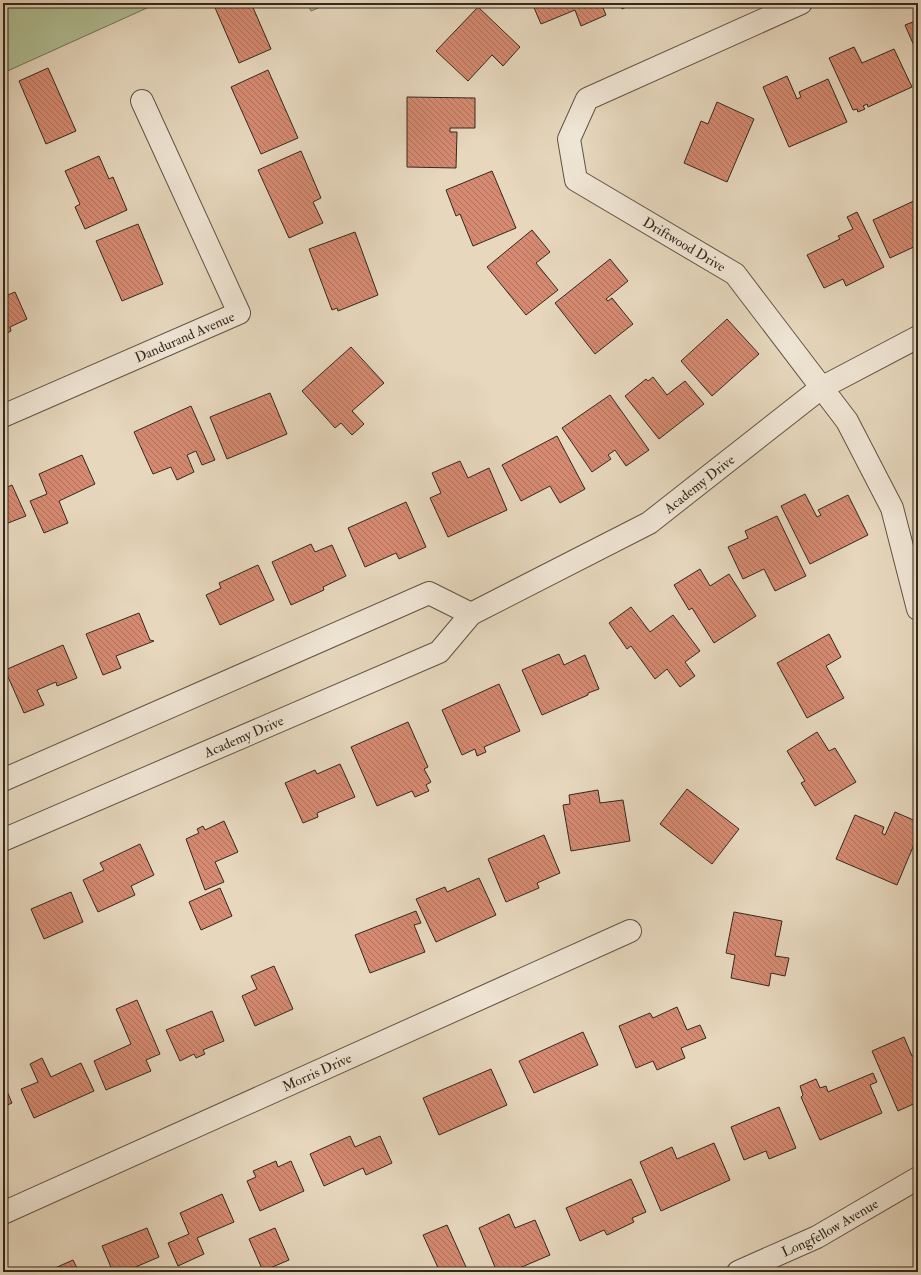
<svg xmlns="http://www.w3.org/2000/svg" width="921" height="1275" viewBox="0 0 921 1275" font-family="'IM FELL Double Pica',serif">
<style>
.park{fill:#b0bf95;stroke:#727458}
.building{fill:url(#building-back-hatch);stroke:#34291c}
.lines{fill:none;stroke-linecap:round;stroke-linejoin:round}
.minor-casing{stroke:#605444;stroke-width:24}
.minor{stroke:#efe5d4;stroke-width:22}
.labels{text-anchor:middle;stroke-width:3.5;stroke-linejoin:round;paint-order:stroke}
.street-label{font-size:14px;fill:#34291c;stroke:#efe5d4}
</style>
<defs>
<pattern id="building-back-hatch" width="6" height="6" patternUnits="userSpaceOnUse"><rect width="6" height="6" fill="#d58a71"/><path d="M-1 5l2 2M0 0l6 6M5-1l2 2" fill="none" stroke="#ae715c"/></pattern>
</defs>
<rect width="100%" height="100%" fill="#e6d7bd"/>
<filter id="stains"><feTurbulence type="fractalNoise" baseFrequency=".005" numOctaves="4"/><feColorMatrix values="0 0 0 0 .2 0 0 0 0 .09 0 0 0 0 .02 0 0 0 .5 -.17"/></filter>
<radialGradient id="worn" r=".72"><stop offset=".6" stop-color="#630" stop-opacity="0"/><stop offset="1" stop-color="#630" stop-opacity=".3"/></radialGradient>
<g class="park">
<path d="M 3,3 L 158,3 L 3,73 Z"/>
<path d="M 307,3 L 330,3 L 311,11 Z"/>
</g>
<g class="building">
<path d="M 213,3 L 251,3 L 271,49 L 239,63 Z"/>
<path d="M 532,3 L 601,3 L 606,15 L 581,26 L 575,10 L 541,24 Z"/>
<path d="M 619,3 L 635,3 L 622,9 Z"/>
<path d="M 478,7 L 520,47 L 503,66 L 492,55 L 468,81 L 436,51 Z"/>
<path d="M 918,20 L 918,55 L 905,25 Z"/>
<path d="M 854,47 L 862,63 L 894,49 L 912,87 L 868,107 L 867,104 L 863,106 L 865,109 L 858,112 L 857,109 L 853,110 L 829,58 Z"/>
<path d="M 48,68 L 76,131 L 46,144 L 19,81 Z"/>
<path d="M 268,70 L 298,138 L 261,154 L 231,87 Z"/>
<path d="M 787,76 L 797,99 L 801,97 L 799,92 L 828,79 L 847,122 L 789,147 L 763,87 Z"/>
<path d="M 407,97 L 475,98 L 475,128 L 450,128 L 450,132 L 457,132 L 456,168 L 407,167 Z"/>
<path d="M 717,102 L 754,119 L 727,182 L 684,163 L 701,121 L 708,124 Z"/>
<path d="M 301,151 L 321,198 L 313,202 L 323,223 L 289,238 L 258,170 Z"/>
<path d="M 99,156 L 109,179 L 113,177 L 127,210 L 85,229 L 75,207 L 80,204 L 65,171 Z"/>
<path d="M 492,171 L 516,228 L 473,246 L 460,214 L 456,216 L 446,190 Z"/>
<path d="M 918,199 L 918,245 L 890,258 L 873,220 Z"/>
<path d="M 857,212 L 884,267 L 846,286 L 843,279 L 824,288 L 807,255 L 840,239 L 838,236 L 853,229 L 847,217 Z"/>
<path d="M 138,224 L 163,284 L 122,301 L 96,241 Z"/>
<path d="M 532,230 L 550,252 L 536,263 L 558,290 L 526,315 L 487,267 Z"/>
<path d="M 355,232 L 378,295 L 338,311 L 337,308 L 332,310 L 309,249 Z"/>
<path d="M 610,259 L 628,281 L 606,299 L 608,301 L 612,298 L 633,324 L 595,354 L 555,303 Z"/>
<path d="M 15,292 L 27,319 L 10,327 L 11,331 L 3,335 L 3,297 Z"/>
<path d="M 727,319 L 759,354 L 712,396 L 681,361 Z"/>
<path d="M 351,347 L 384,383 L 352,411 L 364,424 L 352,435 L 341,423 L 335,428 L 302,391 Z"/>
<path d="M 653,377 L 667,395 L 685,381 L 704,404 L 659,439 L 625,396 L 646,379 L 648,381 Z"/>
<path d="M 270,393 L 287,434 L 227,459 L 210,417 Z"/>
<path d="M 610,395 L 649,450 L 626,466 L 615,450 L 608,455 L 611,459 L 592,472 L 562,428 Z"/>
<path d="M 191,406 L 215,460 L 202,465 L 196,451 L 187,455 L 194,472 L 177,480 L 171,467 L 153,474 L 134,432 Z"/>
<path d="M 557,436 L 585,489 L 560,503 L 550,486 L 521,501 L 502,465 Z"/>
<path d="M 82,455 L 95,484 L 59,501 L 68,523 L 44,533 L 30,501 L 47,494 L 39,474 Z"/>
<path d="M 460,461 L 468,478 L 489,468 L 507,510 L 448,537 L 430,498 L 441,493 L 432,473 Z"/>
<path d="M 12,485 L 26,516 L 3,525 L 3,489 Z"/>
<path d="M 805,494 L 817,517 L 821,515 L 818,510 L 848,495 L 868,535 L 810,564 L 781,506 Z"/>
<path d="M 406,502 L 426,547 L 399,559 L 396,553 L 365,567 L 348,528 Z"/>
<path d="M 777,516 L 806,576 L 775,591 L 764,569 L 743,579 L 728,547 L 748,538 L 745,531 Z"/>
<path d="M 311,544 L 315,552 L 332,545 L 346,576 L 323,587 L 324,590 L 291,605 L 272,562 Z"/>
<path d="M 258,565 L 274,600 L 220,625 L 206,595 L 221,588 L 219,583 Z"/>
<path d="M 700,569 L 710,586 L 729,574 L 756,616 L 714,643 L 692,608 L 689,610 L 674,585 Z"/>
<path d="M 631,607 L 650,632 L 673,615 L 700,651 L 685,662 L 695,676 L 680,687 L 667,669 L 655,679 L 631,646 L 627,649 L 609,623 Z"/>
<path d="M 139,613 L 150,640 L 154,641 L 116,656 L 121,668 L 103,675 L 86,634 Z"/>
<path d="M 829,634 L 841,657 L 826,666 L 844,698 L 807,718 L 777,663 Z"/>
<path d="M 63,645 L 77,678 L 57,686 L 56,682 L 37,690 L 44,705 L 24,713 L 5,670 Z"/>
<path d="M 559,654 L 564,665 L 585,655 L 599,689 L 588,693 L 588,695 L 542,715 L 522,670 Z"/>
<path d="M 499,684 L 520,731 L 484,747 L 486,752 L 477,756 L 475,749 L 462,755 L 442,710 Z"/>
<path d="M 408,722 L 428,767 L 424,769 L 431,782 L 426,785 L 429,791 L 415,797 L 412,791 L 377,806 L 351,747 Z"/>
<path d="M 817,732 L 829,751 L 835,748 L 856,782 L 815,806 L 801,783 L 805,781 L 787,751 Z"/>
<path d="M 340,764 L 355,797 L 317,813 L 318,817 L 303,823 L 285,783 L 315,770 L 317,774 Z"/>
<path d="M 687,789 L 739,829 L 712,864 L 660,824 Z"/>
<path d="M 598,790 L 600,803 L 623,800 L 630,841 L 571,851 L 563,805 L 570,804 L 569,795 Z"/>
<path d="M 895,812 L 918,822 L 918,835 L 897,885 L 836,859 L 855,815 L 884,827 L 882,833 L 885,835 Z"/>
<path d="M 224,821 L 238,852 L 215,862 L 224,882 L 205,890 L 186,839 L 199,833 L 197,829 L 203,826 L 205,830 Z"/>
<path d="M 544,835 L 560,873 L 537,883 L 539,888 L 506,902 L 488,859 Z"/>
<path d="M 140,844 L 154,875 L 131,886 L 135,895 L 98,912 L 83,880 L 104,870 L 100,863 Z"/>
<path d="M 479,878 L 496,915 L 436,942 L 416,899 L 445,887 L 447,892 Z"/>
<path d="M 220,888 L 232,916 L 201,930 L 189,902 Z"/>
<path d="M 71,892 L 83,922 L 44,939 L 31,909 Z"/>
<path d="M 416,911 L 421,923 L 414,925 L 425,952 L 370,973 L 355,935 Z"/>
<path d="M 734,912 L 782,921 L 775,956 L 789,958 L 785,976 L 771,973 L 769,986 L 731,978 L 735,955 L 726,953 Z"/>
<path d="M 274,966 L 293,1009 L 255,1026 L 242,996 L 257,989 L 251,976 Z"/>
<path d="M 137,1000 L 160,1054 L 146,1060 L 151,1071 L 106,1090 L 94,1061 L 131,1044 L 116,1009 Z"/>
<path d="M 677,1007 L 687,1030 L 700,1025 L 706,1038 L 681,1048 L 685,1058 L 657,1070 L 653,1061 L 636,1068 L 619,1026 L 650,1013 L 653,1018 Z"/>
<path d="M 212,1011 L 224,1041 L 203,1050 L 205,1054 L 196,1058 L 194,1054 L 180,1061 L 166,1030 Z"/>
<path d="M 583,1032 L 598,1065 L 534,1093 L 519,1061 Z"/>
<path d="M 904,1037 L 912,1056 L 918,1054 L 918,1102 L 898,1111 L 872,1051 Z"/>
<path d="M 42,1058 L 51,1077 L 81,1063 L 94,1091 L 34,1118 L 21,1089 L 38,1082 L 30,1064 Z"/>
<path d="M 491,1069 L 507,1105 L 439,1135 L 423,1098 Z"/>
<path d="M 873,1073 L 877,1082 L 870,1085 L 882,1113 L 820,1140 L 801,1097 L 803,1095 L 800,1086 L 816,1079 L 820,1088 L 826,1086 L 828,1092 Z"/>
<path d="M 3,1082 L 12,1103 L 3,1107 Z"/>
<path d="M 779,1107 L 796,1148 L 769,1159 L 766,1151 L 744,1160 L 731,1127 Z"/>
<path d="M 350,1136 L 355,1147 L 380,1136 L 392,1163 L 366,1175 L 363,1168 L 324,1186 L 310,1154 Z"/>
<path d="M 714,1143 L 730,1180 L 661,1211 L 640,1162 L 672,1147 L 677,1159 Z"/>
<path d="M 276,1161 L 278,1167 L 291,1161 L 304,1191 L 260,1211 L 247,1181 L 256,1177 L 253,1171 Z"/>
<path d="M 631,1179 L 646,1212 L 632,1218 L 634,1222 L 607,1235 L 604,1230 L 580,1241 L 566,1208 Z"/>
<path d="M 222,1194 L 234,1222 L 197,1238 L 204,1254 L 178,1266 L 168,1243 L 189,1234 L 180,1213 Z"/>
<path d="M 509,1214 L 515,1228 L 535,1220 L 550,1255 L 510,1272 L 497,1272 L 479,1228 Z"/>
<path d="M 447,1225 L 466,1267 L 455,1272 L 440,1272 L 423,1235 Z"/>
<path d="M 147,1228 L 159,1257 L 124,1272 L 113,1272 L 102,1246 Z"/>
<path d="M 275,1228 L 289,1260 L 263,1271 L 249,1239 Z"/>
<path d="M 73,1260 L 79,1272 L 46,1272 Z"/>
<path d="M 918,1267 L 918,1272 L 907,1272 Z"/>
</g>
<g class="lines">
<g class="minor-casing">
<g id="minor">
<path id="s1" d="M 801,3 L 587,99 L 569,139 L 576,180 L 735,274 L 847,421 L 892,508 L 918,609"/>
<path id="s2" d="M 3,416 L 239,313 L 142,101"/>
<path d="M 3,780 L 429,593 L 471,614"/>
<path id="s3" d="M 3,840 L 439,652 L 471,614 L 649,523 L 821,388 L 918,337"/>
<path id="s4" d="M 3,1213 L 630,931"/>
<path id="s5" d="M 738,1272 L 817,1237 L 918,1178"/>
</g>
</g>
<use href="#minor" class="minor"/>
</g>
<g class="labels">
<g class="street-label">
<text dy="5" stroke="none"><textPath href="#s1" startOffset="446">Driftwood Drive</textPath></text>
<text dy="5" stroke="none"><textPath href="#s2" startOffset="198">Dandurand Avenue</textPath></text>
<text dy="5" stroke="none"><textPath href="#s3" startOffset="788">Academy Drive</textPath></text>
<text dy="5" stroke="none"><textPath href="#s3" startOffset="262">Academy Drive</textPath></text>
<text dy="5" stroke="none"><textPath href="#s4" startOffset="344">Morris Drive</textPath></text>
<text dy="5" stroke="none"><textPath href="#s5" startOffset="102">Longfellow Avenue</textPath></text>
</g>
</g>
<rect width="921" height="1275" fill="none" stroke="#e6d7bd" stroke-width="16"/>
<rect x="4" y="4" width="913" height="1267" fill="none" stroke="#34291c" stroke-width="2"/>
<rect x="8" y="8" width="905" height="1259" fill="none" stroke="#34291c"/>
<rect width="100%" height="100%" filter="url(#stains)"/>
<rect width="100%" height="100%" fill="url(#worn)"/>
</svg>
